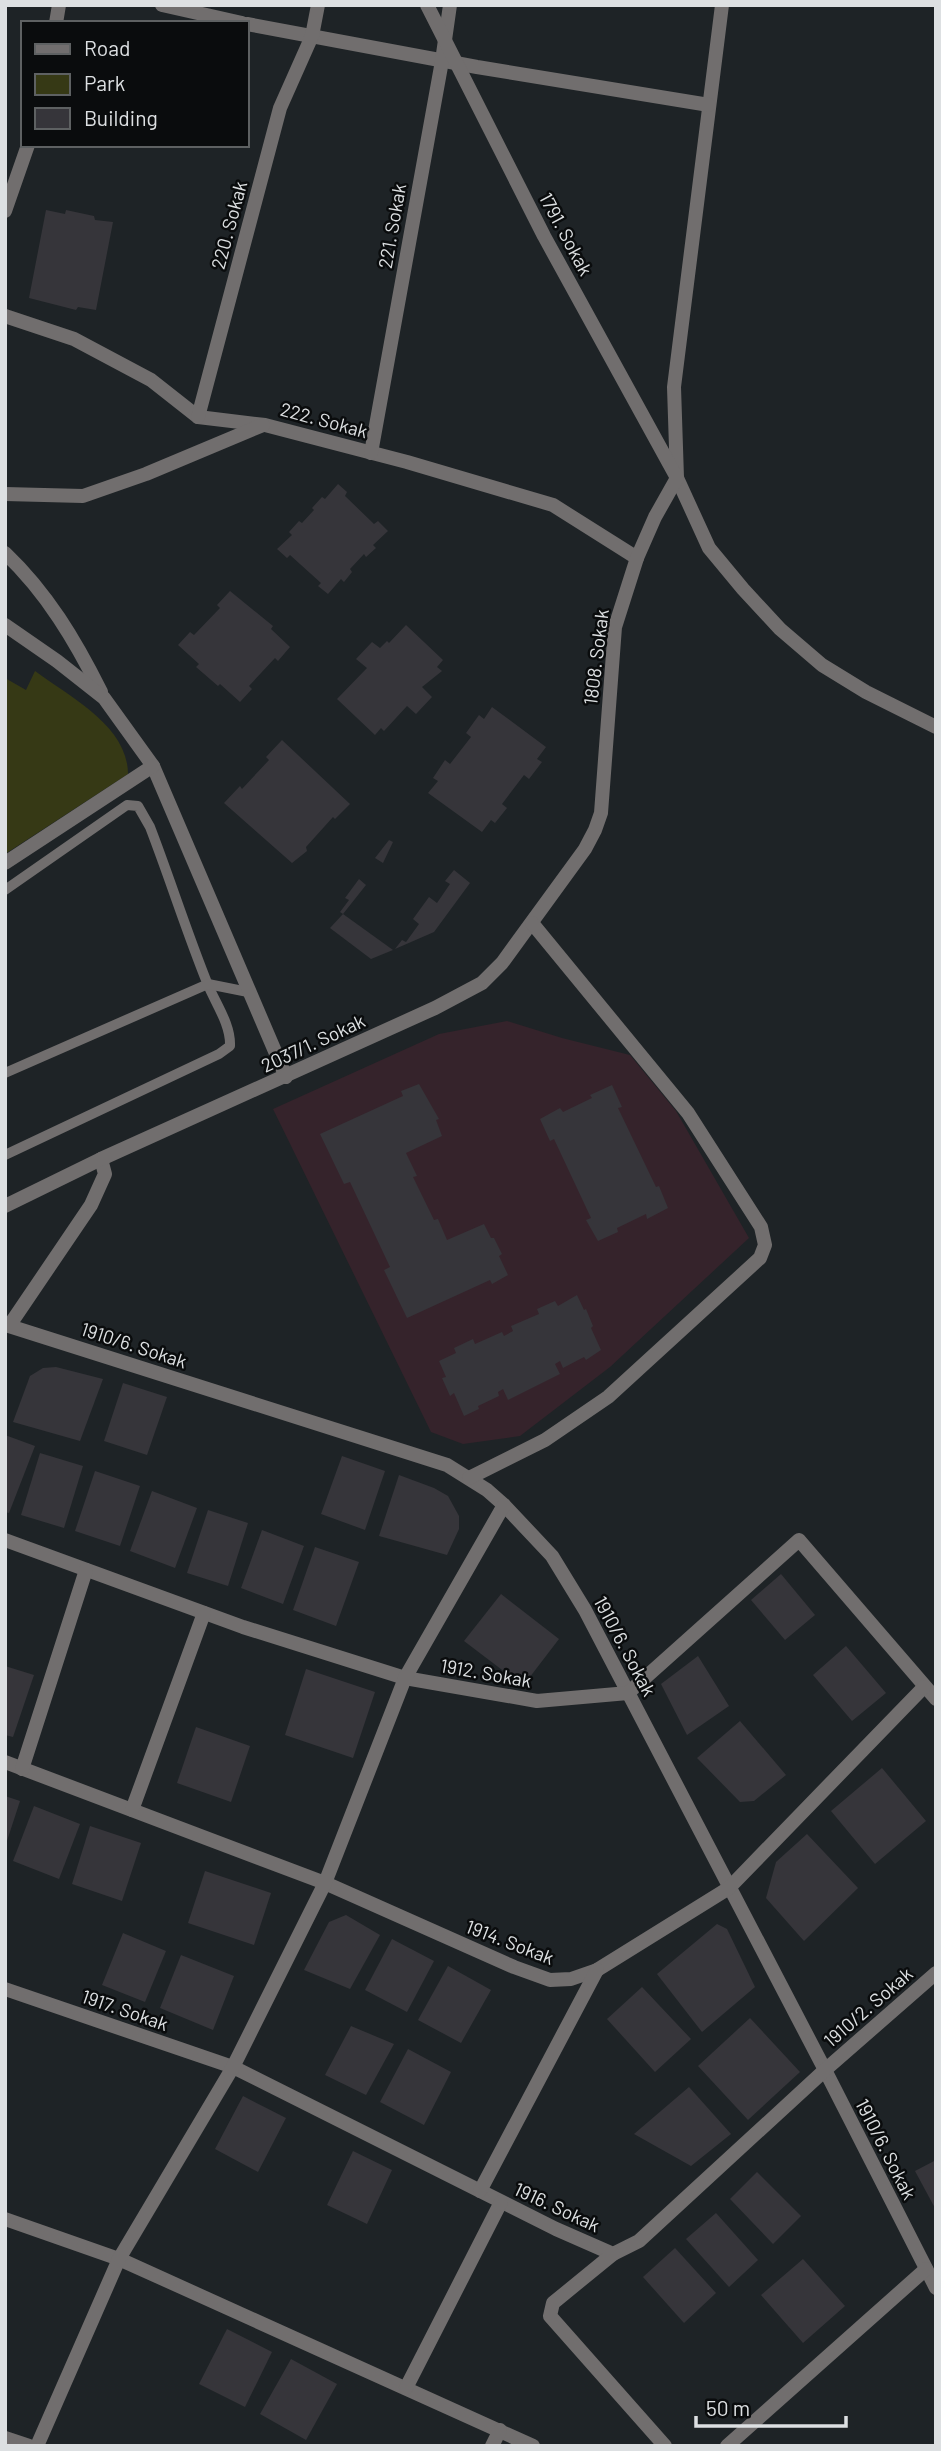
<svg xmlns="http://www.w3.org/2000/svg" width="941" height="2451" viewBox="0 0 941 2451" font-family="Barlow,sans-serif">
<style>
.education{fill:#35232b}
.park{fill:#363915}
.building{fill:#36353a}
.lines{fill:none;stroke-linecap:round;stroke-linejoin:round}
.lane{stroke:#716e6e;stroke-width:10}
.street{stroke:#716e6e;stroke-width:14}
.labels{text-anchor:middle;stroke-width:5;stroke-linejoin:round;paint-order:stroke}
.street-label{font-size:19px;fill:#dde0e2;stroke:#0a0c0d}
</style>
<rect width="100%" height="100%" fill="#1e2326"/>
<path class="education" d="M 507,1021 L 562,1038 L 630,1055 L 676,1111 L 749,1238 L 610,1367 L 520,1436 L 463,1444 L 431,1432 L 273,1109 L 439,1034 Z"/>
<path class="park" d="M 35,671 C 70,697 128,726 128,774 L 5,854 L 5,678 L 26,690 Z"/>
<g class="building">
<path d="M 46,210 L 65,214 L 66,210 L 94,216 L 95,220 L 113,222 L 96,310 L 78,307 L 76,310 L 29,298 Z"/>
<path d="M 338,484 L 347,492 L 345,496 L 374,524 L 378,521 L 388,531 L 373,545 L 376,548 L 366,557 L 364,554 L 350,569 L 352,572 L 344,582 L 341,579 L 328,594 L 318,586 L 321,583 L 290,555 L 287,558 L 277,549 L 292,535 L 289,532 L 299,521 L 302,523 L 314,510 L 312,508 L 322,497 L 325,499 Z"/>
<path d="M 230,591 L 273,626 L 271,629 L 290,647 L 278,661 L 275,658 L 249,686 L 252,689 L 240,702 L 220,684 L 218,686 L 196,667 L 199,664 L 178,645 L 190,632 L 194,635 L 220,608 L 217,605 Z"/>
<path d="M 406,625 L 443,660 L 437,667 L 442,671 L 422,687 L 432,697 L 416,714 L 407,706 L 384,731 L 381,728 L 375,735 L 337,699 L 367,668 L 356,659 L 372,642 L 380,648 L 387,641 L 389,643 Z"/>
<path d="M 492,707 L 546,747 L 537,759 L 542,762 L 529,779 L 524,775 L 502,804 L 507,808 L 495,823 L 491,820 L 482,832 L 428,793 L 438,781 L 433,778 L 445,760 L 450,764 L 471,737 L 466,733 L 479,715 L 484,719 Z"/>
<path d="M 282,740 L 350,804 L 335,819 L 333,817 L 306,847 L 307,851 L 292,863 L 224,803 L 240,786 L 242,789 L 269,760 L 266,757 Z"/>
<path d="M 389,840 L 393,842 L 383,863 L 375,858 Z"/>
<path d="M 454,870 L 470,883 L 434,932 L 395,949 L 402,940 L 406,942 L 419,924 L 413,919 L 429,897 L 437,903 L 450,884 L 445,881 Z"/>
<path d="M 359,879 L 366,885 L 343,914 L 340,912 L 349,900 L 345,898 Z"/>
<path d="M 343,914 L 393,950 L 371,959 L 330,928 Z"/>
<path d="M 419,1084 L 439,1119 L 436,1120 L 442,1136 L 406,1153 L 417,1176 L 413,1177 L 434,1220 L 438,1219 L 447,1240 L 484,1224 L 491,1238 L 494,1238 L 502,1254 L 499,1256 L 508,1275 L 492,1284 L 490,1280 L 407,1318 L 384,1270 L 390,1267 L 350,1182 L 344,1184 L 320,1134 L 403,1096 L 401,1091 Z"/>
<path d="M 612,1085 L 622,1107 L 618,1108 L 656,1187 L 659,1186 L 668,1208 L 647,1219 L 646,1214 L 617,1228 L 618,1232 L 598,1241 L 586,1220 L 591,1218 L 554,1139 L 550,1141 L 540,1119 L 560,1108 L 563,1112 L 592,1098 L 590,1095 Z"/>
<path d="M 577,1295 L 584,1310 L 586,1309 L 593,1326 L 591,1328 L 601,1350 L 586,1360 L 584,1357 L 563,1368 L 560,1361 L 555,1364 L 560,1374 L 508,1400 L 503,1389 L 498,1392 L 499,1396 L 478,1406 L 479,1409 L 464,1416 L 454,1393 L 450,1396 L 442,1378 L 446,1377 L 439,1361 L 456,1353 L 454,1348 L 473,1339 L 475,1344 L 502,1332 L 504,1336 L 513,1331 L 511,1326 L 539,1314 L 537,1309 L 555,1301 L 558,1306 Z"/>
<path d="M 56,1367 L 103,1379 L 80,1441 L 13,1422 L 30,1376 L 43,1368 Z"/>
<path d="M 123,1383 L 167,1397 L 147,1455 L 104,1441 Z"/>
<path d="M 5,1435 L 35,1446 L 9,1513 L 5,1512 Z"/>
<path d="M 40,1453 L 83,1466 L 64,1528 L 21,1515 Z"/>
<path d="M 342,1456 L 385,1471 L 365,1530 L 321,1514 Z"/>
<path d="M 95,1471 L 140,1486 L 120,1546 L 75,1531 Z"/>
<path d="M 399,1475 L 434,1488 L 448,1496 L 459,1516 L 459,1529 L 447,1555 L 379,1536 Z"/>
<path d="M 152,1491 L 197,1508 L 175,1568 L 130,1551 Z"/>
<path d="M 208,1510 L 248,1523 L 228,1586 L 187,1573 Z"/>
<path d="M 262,1530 L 304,1546 L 283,1604 L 241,1588 Z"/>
<path d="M 315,1547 L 359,1562 L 336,1626 L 293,1610 Z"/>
<path d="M 781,1574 L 815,1615 L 785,1640 L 751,1600 Z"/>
<path d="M 501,1594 L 559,1639 L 523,1686 L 464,1641 Z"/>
<path d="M 846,1646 L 886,1693 L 852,1721 L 813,1675 Z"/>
<path d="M 698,1656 L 729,1706 L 687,1735 L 661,1684 Z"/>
<path d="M 5,1666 L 34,1675 L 13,1737 L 5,1735 Z"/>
<path d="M 306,1669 L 375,1692 L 353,1758 L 285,1735 Z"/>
<path d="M 740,1721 L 786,1775 L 754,1801 L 740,1802 L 697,1758 Z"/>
<path d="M 196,1727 L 250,1746 L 231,1802 L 177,1783 Z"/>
<path d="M 882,1768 L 926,1821 L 875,1864 L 831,1811 Z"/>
<path d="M 5,1796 L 20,1801 L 6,1844 L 5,1844 Z"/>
<path d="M 34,1806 L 80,1824 L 59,1879 L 13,1861 Z"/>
<path d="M 90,1826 L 141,1843 L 122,1901 L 72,1884 Z"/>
<path d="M 807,1834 L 858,1888 L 804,1941 L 766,1898 L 776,1862 Z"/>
<path d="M 205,1871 L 271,1893 L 254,1945 L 188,1923 Z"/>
<path d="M 346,1915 L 380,1935 L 350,1989 L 304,1970 L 329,1922 Z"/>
<path d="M 717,1924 L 727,1929 L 755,1987 L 702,2032 L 657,1974 Z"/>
<path d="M 123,1933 L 166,1951 L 145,2002 L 102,1985 Z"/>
<path d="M 392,1939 L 434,1961 L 407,2012 L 365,1990 Z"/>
<path d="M 181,1955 L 234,1976 L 213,2030 L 160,2008 Z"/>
<path d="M 448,1966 L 491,1990 L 461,2043 L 418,2020 Z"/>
<path d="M 642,1987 L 691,2039 L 655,2072 L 607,2019 Z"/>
<path d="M 750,2018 L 800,2072 L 748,2120 L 698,2066 Z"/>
<path d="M 351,2026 L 394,2044 L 366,2095 L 325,2075 Z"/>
<path d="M 408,2049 L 451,2072 L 424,2125 L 380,2102 Z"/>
<path d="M 689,2087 L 731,2134 L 691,2166 L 634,2134 Z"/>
<path d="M 243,2096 L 286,2118 L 258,2172 L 215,2149 Z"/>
<path d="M 353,2151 L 392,2170 L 367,2224 L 327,2205 Z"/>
<path d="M 936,2160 L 936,2210 L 915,2171 Z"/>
<path d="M 757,2172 L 801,2216 L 773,2244 L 730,2199 Z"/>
<path d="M 716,2213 L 758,2260 L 729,2287 L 686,2239 Z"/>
<path d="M 675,2248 L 716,2293 L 684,2323 L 643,2277 Z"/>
<path d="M 803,2259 L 845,2306 L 803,2343 L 761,2295 Z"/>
<path d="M 227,2329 L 272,2352 L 245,2407 L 199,2384 Z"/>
<path d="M 291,2359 L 337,2384 L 306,2440 L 260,2414 Z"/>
</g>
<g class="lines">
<g class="lane">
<path d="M 5,890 L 127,805 L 138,806 L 150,827 C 170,879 187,933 208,985 C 216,1004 231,1025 230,1046 L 219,1054 L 5,1155"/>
<path d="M 5,1073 L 208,984 L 248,992"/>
</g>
<g class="street">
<path d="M 162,5 L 242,23"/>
<path d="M 722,5 L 674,387 L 677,478 L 709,548 L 743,589 L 780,629 L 822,665 L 866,692 L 936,727"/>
<path d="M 56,23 L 59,5"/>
<path d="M 247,24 L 477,67 L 709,105"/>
<path d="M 5,211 L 28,145"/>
<path d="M 5,316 L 74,339 L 151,380 L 198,417 L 265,425 L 407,462 L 553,505 L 637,558"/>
<path d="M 198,417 L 280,108 L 312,36 L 318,5"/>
<path d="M 371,453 L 442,61 L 450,5"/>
<path d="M 5,494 L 83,496 L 146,474 L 263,425"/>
<path d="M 5,553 C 47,593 75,640 101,692"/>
<path d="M 5,625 L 57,661 L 104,698 L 153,766 L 286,1077"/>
<path d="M 5,863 L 153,766"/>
<path d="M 101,1159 L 105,1174 L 91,1205 L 9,1326 L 447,1465 L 487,1490 L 504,1505 L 552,1556 L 585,1610 L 825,2070 L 936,2288"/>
<path d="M 5,1206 L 101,1159 L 435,1008 L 482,983 L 502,963 L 585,849 L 595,830 L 601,813 L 615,627 L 637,558 L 655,517 L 677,478 L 544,236 L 427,5"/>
<path d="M 469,1478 L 545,1440 L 608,1397 L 760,1258 L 765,1245 L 761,1227 L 688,1113 L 532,923"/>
<path d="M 5,1540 L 243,1627 L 405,1678 L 537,1701 L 628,1693 L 799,1540 L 936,1699"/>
<path d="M 5,1762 L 325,1883 L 514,1967 L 550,1980 L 571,1979 L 597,1970 L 729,1888 L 924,1687"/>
<path d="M 22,1769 L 86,1570"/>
<path d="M 132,1810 L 204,1613"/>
<path d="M 5,1989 L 233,2067 L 556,2229 L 613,2254 L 639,2241 L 825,2070 L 936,1973"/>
<path d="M 480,2191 L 597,1970"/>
<path d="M 5,2219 L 119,2259 L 533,2446"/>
<path d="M 613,2254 L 553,2303 L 550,2316 L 665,2446"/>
<path d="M 406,2388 L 501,2202"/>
<path d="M 5,2438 L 29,2446"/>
<path d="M 37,2446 L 119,2259 L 233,2067 L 325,1883 L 405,1678 L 504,1505"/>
<path d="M 492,2446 L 500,2430"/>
<path d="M 727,2446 L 926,2269"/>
</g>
</g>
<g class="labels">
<g class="street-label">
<text transform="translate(229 225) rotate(-75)" y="7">220. Sokak</text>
<text transform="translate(392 226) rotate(-80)" y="7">221. Sokak</text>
<text transform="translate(566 234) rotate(62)" y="7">1791. Sokak</text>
<text transform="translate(324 420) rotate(15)" y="7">222. Sokak</text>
<text transform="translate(596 657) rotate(-83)" y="7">1808. Sokak</text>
<text transform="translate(313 1043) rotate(-25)" y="7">2037/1. Sokak</text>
<text transform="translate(134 1345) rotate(18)" y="7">1910/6. Sokak</text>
<text transform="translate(625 1646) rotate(62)" y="7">1910/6. Sokak</text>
<text transform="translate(486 1673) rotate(10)" y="7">1912. Sokak</text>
<text transform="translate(510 1942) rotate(21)" y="7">1914. Sokak</text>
<text transform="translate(868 2007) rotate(-41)" y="7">1910/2. Sokak</text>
<text transform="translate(125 2010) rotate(19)" y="7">1917. Sokak</text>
<text transform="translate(886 2149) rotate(63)" y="7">1910/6. Sokak</text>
<text transform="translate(557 2207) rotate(25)" y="7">1916. Sokak</text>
</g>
</g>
<rect width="941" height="2451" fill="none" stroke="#dde0e2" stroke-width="14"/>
<rect x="21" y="21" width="228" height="126" fill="#0a0c0d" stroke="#5e6162" stroke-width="2"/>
<rect x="35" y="44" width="35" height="10" fill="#716e6e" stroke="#5e6162" stroke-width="2"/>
<text x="84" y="56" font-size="21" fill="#dde0e2">Road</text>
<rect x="35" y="74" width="35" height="21" fill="#363915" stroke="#5e6162" stroke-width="2"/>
<text x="84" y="91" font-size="21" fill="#dde0e2">Park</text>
<rect x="35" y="108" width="35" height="21" fill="#36353a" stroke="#5e6162" stroke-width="2"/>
<text x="84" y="126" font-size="21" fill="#dde0e2">Building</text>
<path d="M696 2416v10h150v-10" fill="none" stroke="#dde0e2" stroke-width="3.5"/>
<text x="706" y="2416" font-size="21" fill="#dde0e2" stroke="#0a0c0d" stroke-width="5" paint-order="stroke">50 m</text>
</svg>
